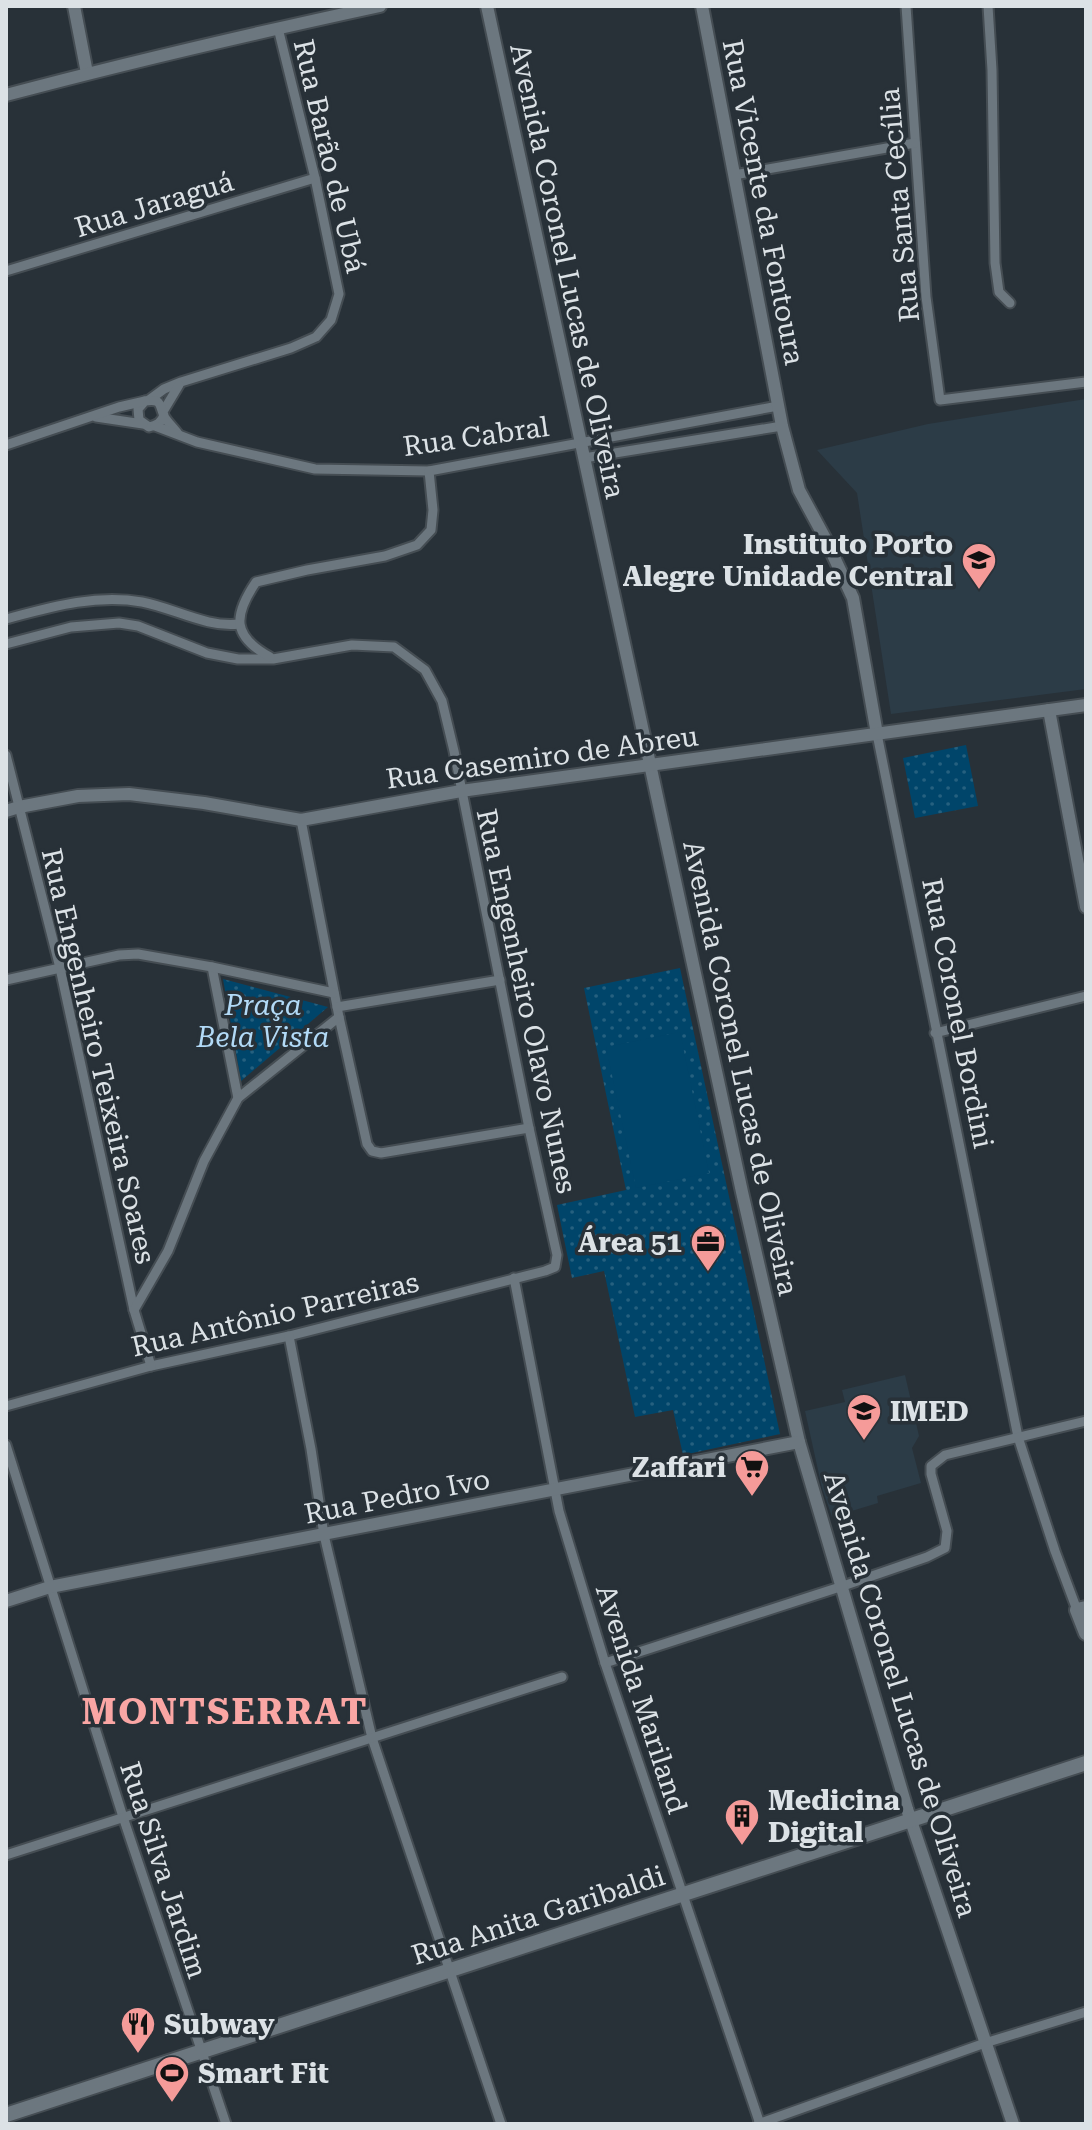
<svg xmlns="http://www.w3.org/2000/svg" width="1092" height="2130" viewBox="0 0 1092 2130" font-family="'Roboto Serif',serif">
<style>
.built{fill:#2c3c47}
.grass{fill:url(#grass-dots)}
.garden{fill:#00456a}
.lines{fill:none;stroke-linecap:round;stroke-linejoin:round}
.minor-casing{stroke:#454d53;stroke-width:13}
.tertiary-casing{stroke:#454d53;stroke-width:16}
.secondary-casing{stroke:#454d53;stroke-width:18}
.minor{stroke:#6c777f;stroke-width:9}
.tertiary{stroke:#6c777f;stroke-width:12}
.secondary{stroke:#6c777f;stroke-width:14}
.labels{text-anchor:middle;stroke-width:7;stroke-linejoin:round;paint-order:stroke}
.street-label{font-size:28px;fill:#dce2e6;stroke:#283138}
.poi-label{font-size:28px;font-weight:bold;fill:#dce2e6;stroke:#283138;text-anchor:start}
.park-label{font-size:28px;font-style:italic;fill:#b2daf7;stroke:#283138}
.district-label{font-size:36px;font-weight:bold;letter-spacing:2px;fill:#faa6a4;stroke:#283138}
</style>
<defs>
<pattern id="grass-dots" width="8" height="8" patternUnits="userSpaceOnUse" patternTransform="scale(2)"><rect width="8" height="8" fill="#00456a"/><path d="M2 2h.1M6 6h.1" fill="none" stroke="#25607f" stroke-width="1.8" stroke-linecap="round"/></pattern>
</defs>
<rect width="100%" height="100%" fill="#283138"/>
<g class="built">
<path d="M 1086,399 L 1086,689 L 891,714 L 857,493 L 817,450 L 928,424 Z"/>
<path d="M 905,1375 L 919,1436 L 912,1448 L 921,1483 L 877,1496 L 878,1503 L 832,1517 L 822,1488 L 805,1411 L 845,1402 L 842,1390 Z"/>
</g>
<g class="grass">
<path d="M 966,745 L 978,806 L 915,818 L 903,758 Z"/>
<path d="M 680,968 L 780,1434 L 683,1455 L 673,1410 L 635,1417 L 604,1271 L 572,1278 L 557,1205 L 626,1190 L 584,988 Z"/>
<path d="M 223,979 L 328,1007 L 241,1081 Z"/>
</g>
<path class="garden" d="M 680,1032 L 709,1173 L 636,1188 L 606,1047 Z"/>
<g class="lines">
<g class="minor-casing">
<g id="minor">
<path d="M 906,6 L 926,297 L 940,400 L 1086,382"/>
<path d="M 988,6 L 992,70 L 995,263 L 999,292 L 1010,303"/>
<path d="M 734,175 L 915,143"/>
<path d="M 6,271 L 315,178"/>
<path d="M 149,400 L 164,389 L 181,382 L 291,348 L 316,337 L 331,320 L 339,294 L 315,178 L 278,28"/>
<path d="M 164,410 L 179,385"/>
<path d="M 164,415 C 161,423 157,425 149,427 L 139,420 L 138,409 L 145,401 C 161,399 159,403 164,416 C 167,422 174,428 178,434"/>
<path d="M 96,417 L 143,424"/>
<path d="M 155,426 L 197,442 L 315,469 L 429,471 L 778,406"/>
<path d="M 6,445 L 119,407 L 145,401"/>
<path d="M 584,458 L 782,426"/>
<path d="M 6,619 C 51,607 95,594 142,602 C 174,608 207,628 239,624"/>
<path d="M 6,644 L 71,627 L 119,623 L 138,626 L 207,653 L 238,659 L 273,659 L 352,645 L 394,647 L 425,670 L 442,701 L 454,751 L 529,1128 L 557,1255 L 555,1267 L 545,1271 L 289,1336 L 151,1366 L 6,1406"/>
<path d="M 270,657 C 232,636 233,616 256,582 L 307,570 L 385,556 L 417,545 L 431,530 L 433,510 L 429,471"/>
<path d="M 877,734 L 1018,1437 L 1055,1551 L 1077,1610"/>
<path d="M 6,755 L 60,968 L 134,1310 L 151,1366"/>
<path d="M 301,820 L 339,1017 L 367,1144 L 372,1151 L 381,1153 L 529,1128"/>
<path d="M 212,967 L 238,1098"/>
<path d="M 6,980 L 119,955 L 138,954 L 212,967 L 334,993"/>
<path d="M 337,1007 L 500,980"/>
<path d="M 935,1033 L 1086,996"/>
<path d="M 514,1278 L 559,1511 L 605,1663 L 760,2124"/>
<path d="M 134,1310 L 168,1251 L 204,1161 L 238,1098 L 339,1017"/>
<path d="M 289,1336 L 311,1449 L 324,1535 L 372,1738 L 501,2124"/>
<path d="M 6,1445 L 123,1817 L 226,2124"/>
<path d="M 605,1663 L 843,1586 L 927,1557 L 945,1548 L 947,1531 L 931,1474 L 931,1466 L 945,1455 L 1086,1421"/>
<path d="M 6,1855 L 562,1677"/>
<path d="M 758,2124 L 985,2043 L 1086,2012"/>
</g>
</g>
<g class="tertiary-casing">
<g id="tertiary">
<path d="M 74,6 L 87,73"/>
<path d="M 487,6 L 742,1192 L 799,1442 L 907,1809 L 1013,2124"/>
<path d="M 702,6 L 782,426 L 799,490 L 826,540 L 853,598 L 877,734"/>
<path d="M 6,95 C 130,62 255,33 380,6"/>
<path d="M 1049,710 L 1086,907"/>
<path d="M 6,811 L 19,807 L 78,796 L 129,794 L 204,803 L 301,820 L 461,791 L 1086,705"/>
<path d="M 6,1601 L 50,1587 L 799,1442"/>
</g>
</g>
<g class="secondary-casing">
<g id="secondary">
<path d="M 1086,1608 L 1077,1610 L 1086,1633"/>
<path d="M 6,2115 L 1086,1763"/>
</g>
</g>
<use href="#minor" class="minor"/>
<use href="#tertiary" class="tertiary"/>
<use href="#secondary" class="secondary"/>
</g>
<defs>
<g id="university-pin" transform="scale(1.8)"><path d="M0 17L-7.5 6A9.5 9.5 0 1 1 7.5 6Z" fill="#f59b99" stroke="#283138"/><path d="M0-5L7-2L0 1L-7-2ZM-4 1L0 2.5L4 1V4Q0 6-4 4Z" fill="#111"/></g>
<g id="office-pin" transform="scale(1.8)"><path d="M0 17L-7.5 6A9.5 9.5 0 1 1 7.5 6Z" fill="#f59b99" stroke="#283138"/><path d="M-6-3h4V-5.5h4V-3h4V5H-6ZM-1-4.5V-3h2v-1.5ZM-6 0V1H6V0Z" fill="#111"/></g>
<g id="supermarket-pin" transform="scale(1.8)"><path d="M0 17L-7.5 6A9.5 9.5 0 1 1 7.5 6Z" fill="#f59b99" stroke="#283138"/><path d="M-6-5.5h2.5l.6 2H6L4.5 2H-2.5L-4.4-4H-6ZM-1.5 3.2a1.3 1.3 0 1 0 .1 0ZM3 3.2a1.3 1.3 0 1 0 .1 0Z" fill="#111"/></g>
<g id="building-pin" transform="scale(1.8)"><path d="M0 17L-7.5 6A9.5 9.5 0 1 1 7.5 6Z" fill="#f59b99" stroke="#283138"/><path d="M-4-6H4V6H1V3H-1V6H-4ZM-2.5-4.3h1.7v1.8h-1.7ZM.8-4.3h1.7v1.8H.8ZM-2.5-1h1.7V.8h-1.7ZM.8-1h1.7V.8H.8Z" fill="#111"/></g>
<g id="restaurant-pin" transform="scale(1.8)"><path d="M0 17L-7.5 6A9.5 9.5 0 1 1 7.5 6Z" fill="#f59b99" stroke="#283138"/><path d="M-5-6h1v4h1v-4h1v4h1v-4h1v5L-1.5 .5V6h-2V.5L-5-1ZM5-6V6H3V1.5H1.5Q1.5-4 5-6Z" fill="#111"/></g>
<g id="stadium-pin" transform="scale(1.8)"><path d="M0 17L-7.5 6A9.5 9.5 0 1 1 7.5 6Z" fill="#f59b99" stroke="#283138"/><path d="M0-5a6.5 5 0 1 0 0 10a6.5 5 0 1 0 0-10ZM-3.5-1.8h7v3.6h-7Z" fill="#111"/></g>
</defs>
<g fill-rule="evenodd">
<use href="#university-pin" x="979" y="560"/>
<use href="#office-pin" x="708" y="1242"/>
<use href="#university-pin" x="864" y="1411"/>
<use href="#supermarket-pin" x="752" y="1467"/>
<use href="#building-pin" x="742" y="1816"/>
<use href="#restaurant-pin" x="138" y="2024"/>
<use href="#stadium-pin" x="172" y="2073"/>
</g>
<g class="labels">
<g class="street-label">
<text transform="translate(330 156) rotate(77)" y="10">Rua Barão de Ubá</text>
<text transform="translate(764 202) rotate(79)" y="10">Rua Vicente da Fontoura</text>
<text transform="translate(154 204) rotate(-17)" y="10">Rua Jaraguá</text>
<text transform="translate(899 205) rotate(-95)" y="10">Rua Santa Cecília</text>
<text transform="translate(568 271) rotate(78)" y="10">Avenida Coronel Lucas de Oliveira</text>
<text transform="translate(476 436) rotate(-8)" y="10">Rua Cabral</text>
<text transform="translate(542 757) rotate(-8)" y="10">Rua Casemiro de Abreu</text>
<text transform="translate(527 1001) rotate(78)" y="10">Rua Engenheiro Olavo Nunes</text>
<text transform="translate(958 1013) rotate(79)" y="10">Rua Coronel Bordini</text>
<text transform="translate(99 1056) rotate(77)" y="10">Rua Engenheiro Teixeira Soares</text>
<text transform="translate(741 1068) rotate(78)" y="10">Avenida Coronel Lucas de Oliveira</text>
<text transform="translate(275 1314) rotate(-13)" y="10">Rua Antônio Parreiras</text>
<text transform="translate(397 1496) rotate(-11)" y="10">Rua Pedro Ivo</text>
<text transform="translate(901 1694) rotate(73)" y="10">Avenida Coronel Lucas de Oliveira</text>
<text transform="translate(642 1699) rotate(72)" y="10">Avenida Mariland</text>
<text transform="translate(164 1870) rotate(72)" y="10">Rua Silva Jardim</text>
<text transform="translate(538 1915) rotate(-18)" y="10">Rua Anita Garibaldi</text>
</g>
<g class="poi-label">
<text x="953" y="554" text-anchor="end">Instituto Porto<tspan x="953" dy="32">Alegre Unidade Central</tspan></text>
<text x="682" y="1252" text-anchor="end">Área 51</text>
<text x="890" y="1421">IMED</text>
<text x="726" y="1477" text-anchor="end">Zaffari</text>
<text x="768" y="1810">Medicina<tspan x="768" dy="32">Digital</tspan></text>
<text x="164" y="2034">Subway</text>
<text x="198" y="2083">Smart Fit</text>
</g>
<g class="park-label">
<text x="263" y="1015">Praça<tspan x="263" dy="32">Bela Vista</tspan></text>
</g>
<g class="district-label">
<text x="225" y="1724">MONTSERRAT</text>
</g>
</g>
<rect width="1092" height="2130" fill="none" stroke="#dce2e6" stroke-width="16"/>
</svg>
